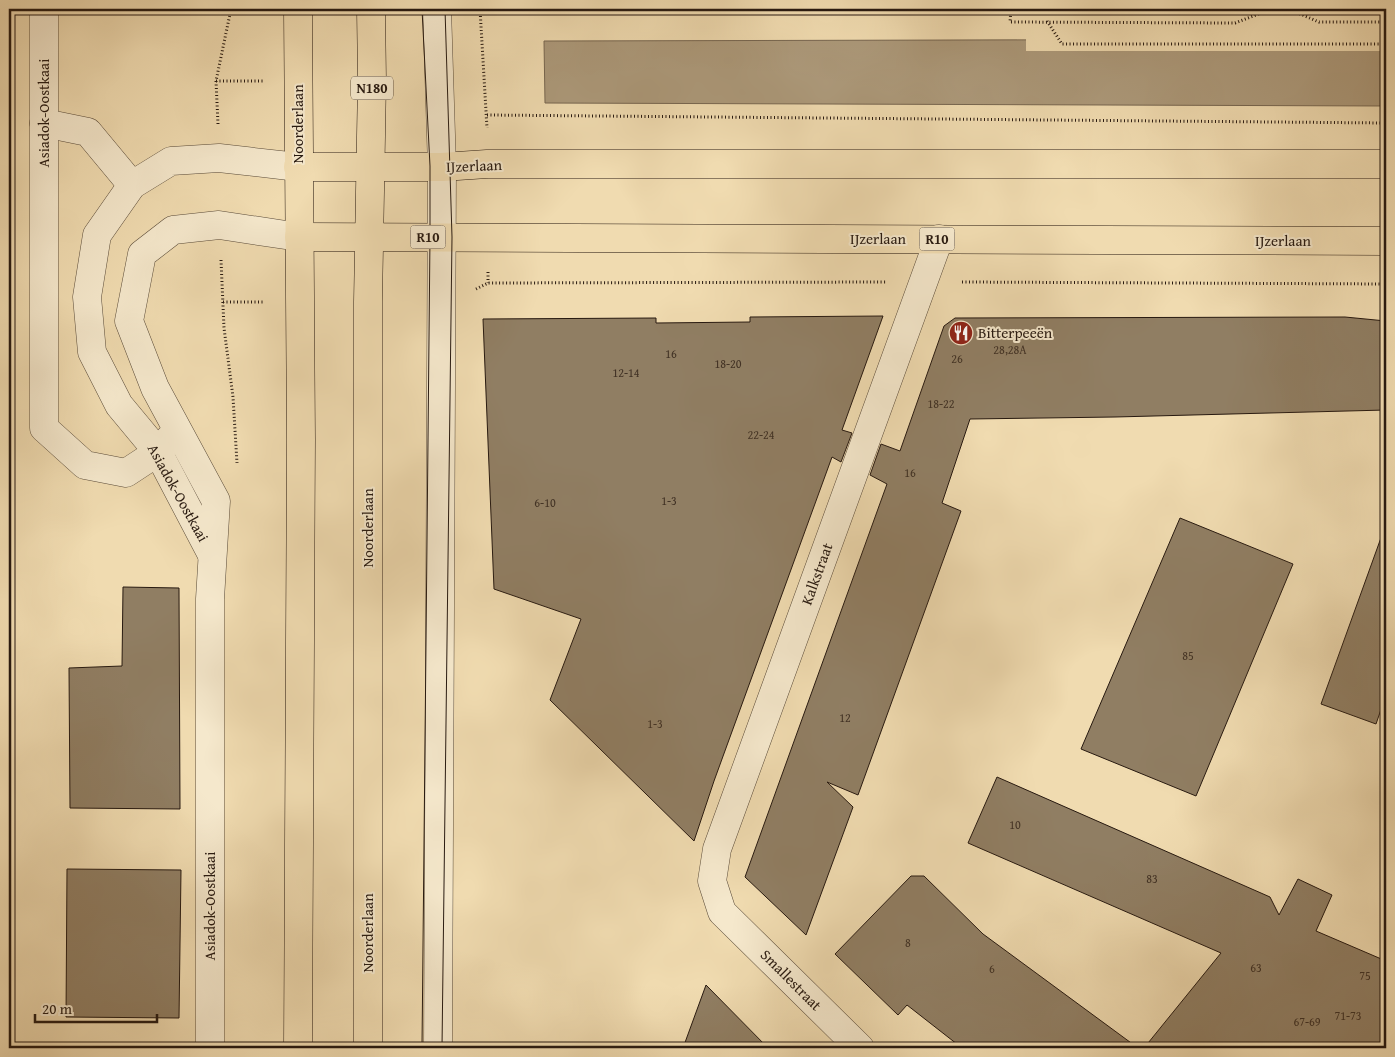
<svg xmlns="http://www.w3.org/2000/svg" width="1395" height="1057" viewBox="0 0 1395 1057" font-family="'Gentium Book Plus',serif">
<style>
.water{fill:#ac997a;stroke:#776650}
.pier{fill:#f0dbb0}
.building{fill:#907e63;stroke:#271910}
.lines{fill:none;stroke-linecap:round;stroke-linejoin:round}
.minor-casing{stroke:#594a38;stroke-width:29}
.major-casing{stroke:#271910;stroke-width:29}
.path{stroke:#271910;stroke-width:3;stroke-dasharray:1 2.5;stroke-linecap:butt}
.minor{stroke:#f5e8cc;stroke-width:28}
.major{stroke:#f0dbb0;stroke-width:28}
.tram{stroke:#271910;stroke-width:1}
.labels{text-anchor:middle;stroke-width:4;stroke-linejoin:round;paint-order:stroke}
.number-label{font-size:12px;fill:#413225}
.shield{fill:#f5e8cc;stroke:#655748;stroke-width:1}
.shield-label{font-size:14px;font-weight:bold;fill:#271910}
.street-label{font-size:15px;fill:#271910;stroke:#f5e8cc}
.poi-label{font-size:15px;fill:#271910;stroke:#f5e8cc;text-anchor:start}
</style>
<rect width="100%" height="100%" fill="#f0dbb0"/>
<filter id="stains"><feTurbulence type="fractalNoise" baseFrequency=".004" numOctaves="4"/><feColorMatrix values="0 0 0 0 .2 0 0 0 0 .09 0 0 0 0 .02 0 0 0 .5 -.17"/></filter>
<radialGradient id="worn" r=".72"><stop offset=".6" stop-color="#630" stop-opacity="0"/><stop offset="1" stop-color="#630" stop-opacity=".3"/></radialGradient>
<g class="water">
<path d="M 1386,39 L 1386,106 L 545,103 L 544,41 Z"/>
<path d="M 9,102 L 12,1048 L 9,1048 Z"/>
</g>
<rect class="pier" x="1026" y="37" width="360" height="14"/>
<g class="building">
<path d="M 883,316 L 842,430 L 852,433 L 841,462 L 832,457 L 714,781 L 694,841 L 550,700 L 581,619 L 494,589 L 483,319 L 656,318 L 656,323 L 750,322 L 750,317 Z"/>
<path d="M 1345,317 L 1386,321 L 1386,410 L 1115,417 L 970,419 L 942,503 L 961,511 L 858,795 L 827,782 L 853,807 L 806,935 L 745,877 L 887,484 L 870,475 L 881,444 L 900,451 L 944,326 L 955,318 Z"/>
<path d="M 1180,518 L 1293,564 L 1196,796 L 1081,749 Z"/>
<path d="M 1382,535 L 1386,536 L 1386,695 L 1376,724 L 1321,704 Z"/>
<path d="M 123,587 L 179,588 L 180,809 L 70,808 L 69,668 L 122,666 Z"/>
<path d="M 997,777 L 1270,897 L 1279,915 L 1298,879 L 1332,895 L 1316,931 L 1386,961 L 1386,1048 L 1144,1048 L 1221,953 L 968,843 Z"/>
<path d="M 67,869 L 181,870 L 179,1018 L 66,1017 Z"/>
<path d="M 911,876 L 924,876 L 983,934 L 1138,1048 L 962,1048 L 907,1005 L 898,1015 L 835,954 Z"/>
<path d="M 706,985 L 768,1048 L 683,1048 Z"/>
</g>
<g class="lines">
<g class="minor-casing">
<g id="minor">
<path d="M 44,9 L 44,428 L 85,465 L 126,473 L 158,452 L 169,439"/>
<path d="M 437,9 L 442,167 L 438,1048"/>
<path d="M 44,123 L 88,132 L 132,185"/>
<path d="M 211,553 L 158,452 L 119,405 L 92,352 L 87,297 L 97,235 L 132,185 L 171,161 L 219,158 L 298,167"/>
<path d="M 210,1048 L 210,599 L 216,501 L 155,388 L 129,321 L 142,254 L 173,230 L 219,225 L 299,237"/>
<path d="M 860,1048 L 722,912 L 712,881 L 717,849 L 939,239"/>
</g>
</g>
<g class="major-casing">
<g id="major">
<path d="M 298,167 L 442,167 L 487,164 L 1386,164"/>
<path d="M 299,237 L 1386,241"/>
<path d="M 298,1048 L 301,439 L 298,9"/>
<path d="M 368,1048 L 368,302 L 372,81 L 371,9"/>
</g>
</g>
<g class="path">
<path d="M 480,9 L 487,128"/>
<path d="M 1011,9 L 1010,22 L 1235,23 L 1261,13 L 1298,13 L 1319,22 L 1386,22"/>
<path d="M 1047,21 L 1062,44 L 1386,44"/>
<path d="M 216,81 L 263,81"/>
<path d="M 487,115 L 1386,123"/>
<path d="M 218,124 L 216,81 L 231,9"/>
<path d="M 221,260 L 224,328 L 233,397 L 237,463"/>
<path d="M 488,272 L 488,283"/>
<path d="M 962,282 L 1386,284"/>
<path d="M 476,289 L 488,283 L 886,282"/>
<path d="M 223,302 L 265,302"/>
</g>
<use href="#minor" class="minor"/>
<use href="#major" class="major"/>
<g class="tram">
<path d="M 422,9 L 430,166 L 430,237 L 422,1048"/>
<path d="M 442,1048 L 452,237 L 445,9"/>
</g>
</g>
<defs>
<g id="restaurant-disc" transform="scale(1.25)"><circle r="9.5" fill="#8f2418" stroke="#f5e8cc"/><path d="M-5-6h1v4h1v-4h1v4h1v-4h1v5L-1.5 .5V6h-2V.5L-5-1ZM5-6V6H3V1.5H1.5Q1.5-4 5-6Z" fill="#fff"/></g>
</defs>
<g fill-rule="evenodd">
<use href="#restaurant-disc" x="961" y="333"/>
</g>
<g class="labels">
<g class="number-label">
<text x="1010" y="354">28,28A</text>
<text x="671" y="358">16</text>
<text x="957" y="363">26</text>
<text x="728" y="368">18-20</text>
<text x="626" y="377">12-14</text>
<text x="941" y="408">18-22</text>
<text x="761" y="439">22-24</text>
<text x="910" y="477">16</text>
<text x="669" y="505">1-3</text>
<text x="545" y="507">6-10</text>
<text x="1188" y="660">85</text>
<text x="845" y="722">12</text>
<text x="655" y="728">1-3</text>
<text x="1015" y="829">10</text>
<text x="1152" y="883">83</text>
<text x="908" y="947">8</text>
<text x="1256" y="972">63</text>
<text x="992" y="973">6</text>
<text x="1365" y="980">75</text>
<text x="1348" y="1020">71-73</text>
<text x="1307" y="1026">67-69</text>
</g>
<g class="shield">
<rect x="351" y="76.5" width="42" height="23" rx="4"/>
<rect x="410.5" y="225.5" width="35" height="23" rx="4"/>
<rect x="919.5" y="227.5" width="35" height="23" rx="4"/>
</g>
<g class="shield-label">
<text x="372" y="93">N180</text>
<text x="428" y="242">R10</text>
<text x="937" y="244">R10</text>
</g>
<g class="street-label">
<text transform="translate(44 113) rotate(-90)" y="5">Asiadok-Oostkaai</text>
<text transform="translate(298 124) rotate(-90)" y="5">Noorderlaan</text>
<text transform="translate(474 166) rotate(-2)" y="5">IJzerlaan</text>
<text x="878" y="244">IJzerlaan</text>
<text x="1283" y="246">IJzerlaan</text>
<text transform="translate(178 493) rotate(61)" y="5">Asiadok-Oostkaai</text>
<text transform="translate(368 528) rotate(-90)" y="5">Noorderlaan</text>
<text transform="translate(817 574) rotate(-70)" y="5">Kalkstraat</text>
<text transform="translate(210 906) rotate(-90)" y="5">Asiadok-Oostkaai</text>
<text transform="translate(368 933) rotate(-90)" y="5">Noorderlaan</text>
<text transform="translate(791 980) rotate(45)" y="5">Smallestraat</text>
</g>
<g class="poi-label">
<text x="978" y="338">Bitterpeeën</text>
</g>
</g>
<rect width="1395" height="1057" fill="none" stroke="#f0dbb0" stroke-width="30"/>
<rect x="10" y="10" width="1375" height="1037" fill="none" stroke="#271910" stroke-width="2.5"/>
<rect x="15" y="15" width="1365" height="1027" fill="none" stroke="#271910"/>
<path d="M35 1014v8h122v-8" fill="none" stroke="#271910" stroke-width="2.5"/>
<text x="42" y="1014" font-size="15" fill="#271910" stroke="#f5e8cc" stroke-width="4" paint-order="stroke">20 m</text>
<rect width="100%" height="100%" filter="url(#stains)"/>
<rect width="100%" height="100%" fill="url(#worn)"/>
</svg>
